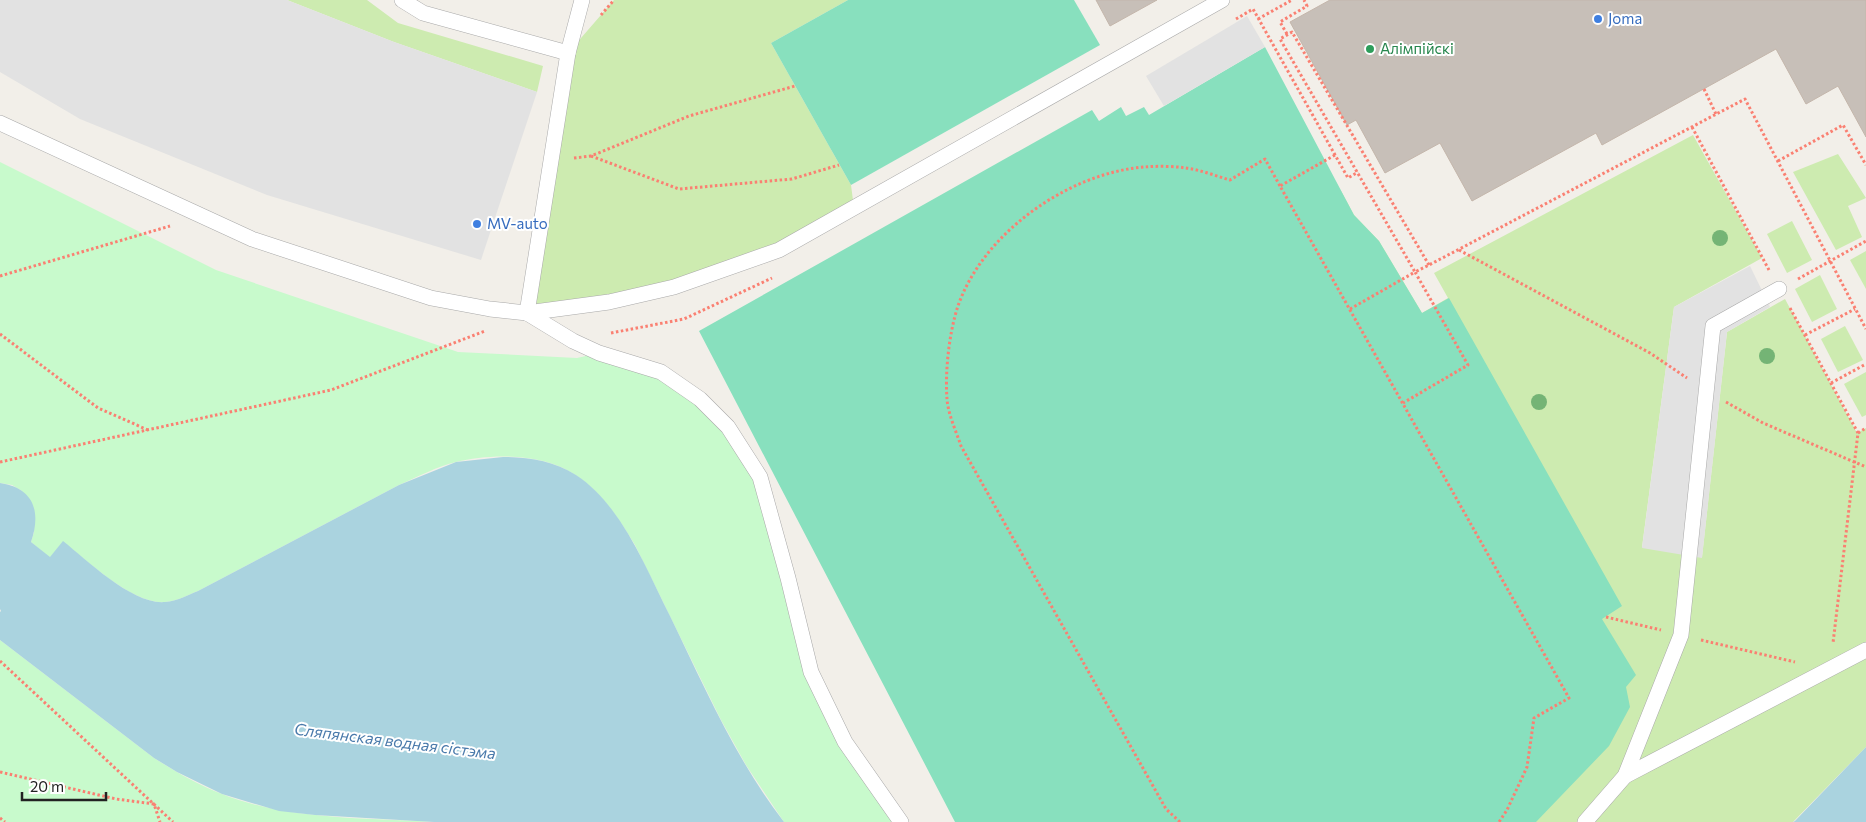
<svg xmlns="http://www.w3.org/2000/svg" width="1866" height="822" viewBox="0 0 1866 822" font-family="Commissioner,sans-serif">
<style>
.grass{fill:#cdebb0}
.park{fill:#c8facc}
.pitch{fill:#88e0be}
.parking{fill:#e2e2e2}
.water{fill:#aad3df}
.building{fill:#c7bfb8;stroke:#c4b6ab}
.lines{fill:none;stroke-linecap:round;stroke-linejoin:round}
.lane-casing{stroke:#a9a9a9;stroke-width:16}
.path{stroke:#fa8072;stroke-width:3;stroke-dasharray:2.5 2.5;stroke-linecap:butt}
.lane{stroke:#fff;stroke-width:15}
.tree{fill:#74b475}
.shop-dot{fill:#3f7fe0;stroke:#fff;stroke-width:2}
.leisure-dot{fill:#2e9e5b;stroke:#fff;stroke-width:2}
.labels{text-anchor:middle;stroke-width:4;stroke-linejoin:round;paint-order:stroke}
.shop-label{font-size:15px;fill:#366cbe;stroke:#fff;text-anchor:start}
.leisure-label{font-size:15px;fill:#27864d;stroke:#fff;text-anchor:start}
.water-label{font-size:16px;font-style:italic;fill:#4a7aab;stroke:#fff}
</style>
<rect width="100%" height="100%" fill="#f2efe9"/>
<g class="grass">
<path d="M 287,0 L 367,0 L 398,23 L 543,66 L 537,92 L 394,42 Z"/>
<path d="M 614,0 L 848,0 L 771,43 L 851,185 L 854,208 L 779,250 L 674,287 L 527,313 L 568,53 Z"/>
<path d="M 1693,135 L 1762,258 L 1674,307 L 1642,547 L 1702,557 L 1727,332 L 1785,299 L 1857,433 L 1866,428 L 1866,747 L 1793,822 L 1499,822 L 1371,267 L 1340,189 L 1354,215 L 1379,241 L 1422,313 L 1448,298 L 1434,273 Z"/>
<path d="M 1838,154 L 1866,198 L 1848,206 L 1862,237 L 1836,250 L 1793,172 Z"/>
<path d="M 1792,221 L 1812,260 L 1787,273 L 1767,234 Z"/>
<path d="M 1866,251 L 1866,289 L 1850,260 Z"/>
<path d="M 1820,275 L 1837,309 L 1812,322 L 1795,289 Z"/>
<path d="M 1845,326 L 1863,360 L 1838,372 L 1821,339 Z"/>
<path d="M 1866,372 L 1866,415 L 1862,417 L 1844,384 Z"/>
</g>
<g class="park">
<path d="M 0,162 L 216,270 L 458,352 L 577,358 L 599,353 L 661,372 L 700,399 L 760,477 L 811,672 L 901,822 L 784,822 L 746,765 L 721,720 L 635,545 C 620,520 602,493 577,476 C 545,453 492,453 456,462 C 436,467 417,477 399,485 L 198,591 C 188,595 177,601 165,602 C 133,605 88,561 63,542 L 50,558 L 31,542 L 34,532 L 22,491 L 12,485 L 0,483 Z"/>
<path d="M 0,640 L 154,758 C 176,772 198,785 222,794 C 288,820 364,818 434,822 L 0,822 Z"/>
</g>
<g class="pitch">
<path d="M 848,0 L 1074,0 L 1100,45 L 851,185 L 771,43 Z"/>
<path d="M 1265,47 L 1354,215 L 1379,241 L 1422,313 L 1449,298 L 1622,606 L 1602,619 L 1636,675 L 1626,687 L 1630,707 L 1609,746 L 1536,822 L 955,822 L 699,331 L 1092,110 L 1099,121 L 1121,107 L 1126,116 L 1144,107 L 1149,115 Z"/>
</g>
<g class="parking">
<path d="M 0,0 L 287,0 L 394,42 L 537,92 L 481,260 L 267,195 L 80,119 L 0,72 Z"/>
<path d="M 1247,16 L 1265,47 L 1164,106 L 1146,76 Z"/>
<path d="M 1750,266 L 1770,307 L 1727,332 L 1702,558 L 1642,548 L 1674,307 Z"/>
</g>
<g class="water">
<path d="M 503,457 C 529,457 554,461 576,475 C 622,505 646,569 670,616 C 704,686 736,760 784,822 L 434,822 L 315,815 L 279,811 L 222,794 L 177,772 L 154,758 L 0,640 L 0,612 L 1,611 L 0,609 L 0,483 C 35,488 41,513 31,542 L 50,557 L 63,541 C 88,561 133,605 165,602 C 177,601 188,595 198,591 L 399,485 L 456,462 Z"/>
<path d="M 1866,747 L 1866,822 L 1793,822 L 1795,821 Z"/>
</g>
<g class="building">
<path d="M 1096,0 L 1157,0 L 1110,26 Z"/>
<path d="M 1330,0 L 1866,0 L 1866,137 L 1838,86 L 1806,104 L 1776,49 L 1602,145 L 1596,133 L 1472,201 L 1440,143 L 1385,173 L 1356,120 L 1347,125 L 1290,22 Z"/>
</g>
<g class="lines">
<g class="lane-casing">
<g id="lane">
<path d="M 402,0 L 423,13 L 568,53 L 527,313"/>
<path d="M 568,53 L 582,0"/>
<path d="M 0,123 L 252,239 L 431,298 L 490,309 L 527,313 L 609,302 L 674,287 L 779,250 L 1222,0"/>
<path d="M 527,313 L 573,341 L 599,353 L 661,372 L 700,399 L 728,427 L 760,477 L 788,578 L 811,672 L 845,742 L 901,822"/>
<path d="M 1625,776 L 1866,650"/>
<path d="M 1585,822 L 1625,776 L 1681,635 L 1713,326 L 1779,289"/>
</g>
</g>
<g class="path">
<path d="M 601,15 L 614,0"/>
<path d="M 1236,19 L 1253,9 L 1348,178 L 1358,172"/>
<path d="M 1258,19 L 1292,0"/>
<path d="M 1287,34 L 1280,22 L 1307,6 L 1304,0"/>
<path d="M 1704,89 L 1716,114"/>
<path d="M 1692,127 L 1769,270"/>
<path d="M 1335,155 L 1280,186 L 1569,698 L 1534,718 L 1527,767 L 1507,810 L 1499,822"/>
<path d="M 591,156 L 679,189 L 792,179 L 839,165"/>
<path d="M 574,158 L 591,156 L 689,116 L 795,86"/>
<path d="M 1778,161 L 1843,125 L 1866,165"/>
<path d="M 1459,250 L 1650,353 L 1687,378"/>
<path d="M 1429,265 L 1292,32 L 1280,39 L 1415,272 L 1429,265 L 1745,99 L 1866,329"/>
<path d="M 0,276 L 170,226"/>
<path d="M 1798,279 L 1866,241"/>
<path d="M 1790,308 L 1858,433 L 1833,643"/>
<path d="M 1350,309 L 1415,272 L 1468,365 L 1403,403"/>
<path d="M 611,333 L 684,319 L 772,278"/>
<path d="M 0,334 L 98,408 L 148,430"/>
<path d="M 1805,335 L 1855,309"/>
<path d="M 1831,383 L 1866,364"/>
<path d="M 1726,402 L 1763,423 L 1866,467"/>
<path d="M 1858,433 L 1866,428"/>
<path d="M 0,462 L 331,390 L 485,331"/>
<path d="M 1606,617 L 1661,630"/>
<path d="M 1701,640 L 1795,662"/>
<path d="M 0,661 L 173,822"/>
<path d="M 0,772 L 116,799 L 154,804 L 160,822"/>
<path d="M 0,818 L 5,822"/>
<path d="M 1180,822 L 1166,809 L 961,446 C 956,431 948,414 947,399 C 945,371 949,335 957,309 C 981,234 1068,173 1144,167 C 1157,166 1173,166 1186,168 C 1201,170 1216,176 1230,180 L 1265,159 L 1280,186"/>
</g>
<use href="#lane" class="lane"/>
</g>
<g class="tree">
<circle cx="1720" cy="238" r="8"/>
<circle cx="1767" cy="356" r="8"/>
<circle cx="1539" cy="402" r="8"/>
</g>
<g class="shop-dot">
<circle cx="1598" cy="19" r="5"/>
<circle cx="477" cy="224" r="5"/>
</g>
<circle class="leisure-dot" cx="1370" cy="49" r="5"/>
<g class="labels">
<g class="shop-label">
<text x="1608" y="24">Joma</text>
<text x="487" y="229">MV-auto</text>
</g>
<g class="leisure-label">
<text x="1380" y="54">Алімпійскі</text>
</g>
<g class="water-label">
<text transform="translate(395 741) rotate(7)" y="6">Сляпянская водная сістэма</text>
</g>
</g>
<path d="M22 792v8h84v-8" fill="none" stroke="#222222" stroke-width="2.5"/>
<text x="30" y="792" font-size="15" fill="#222222" stroke="#ffffff" stroke-width="4" paint-order="stroke">20 m</text>
</svg>
